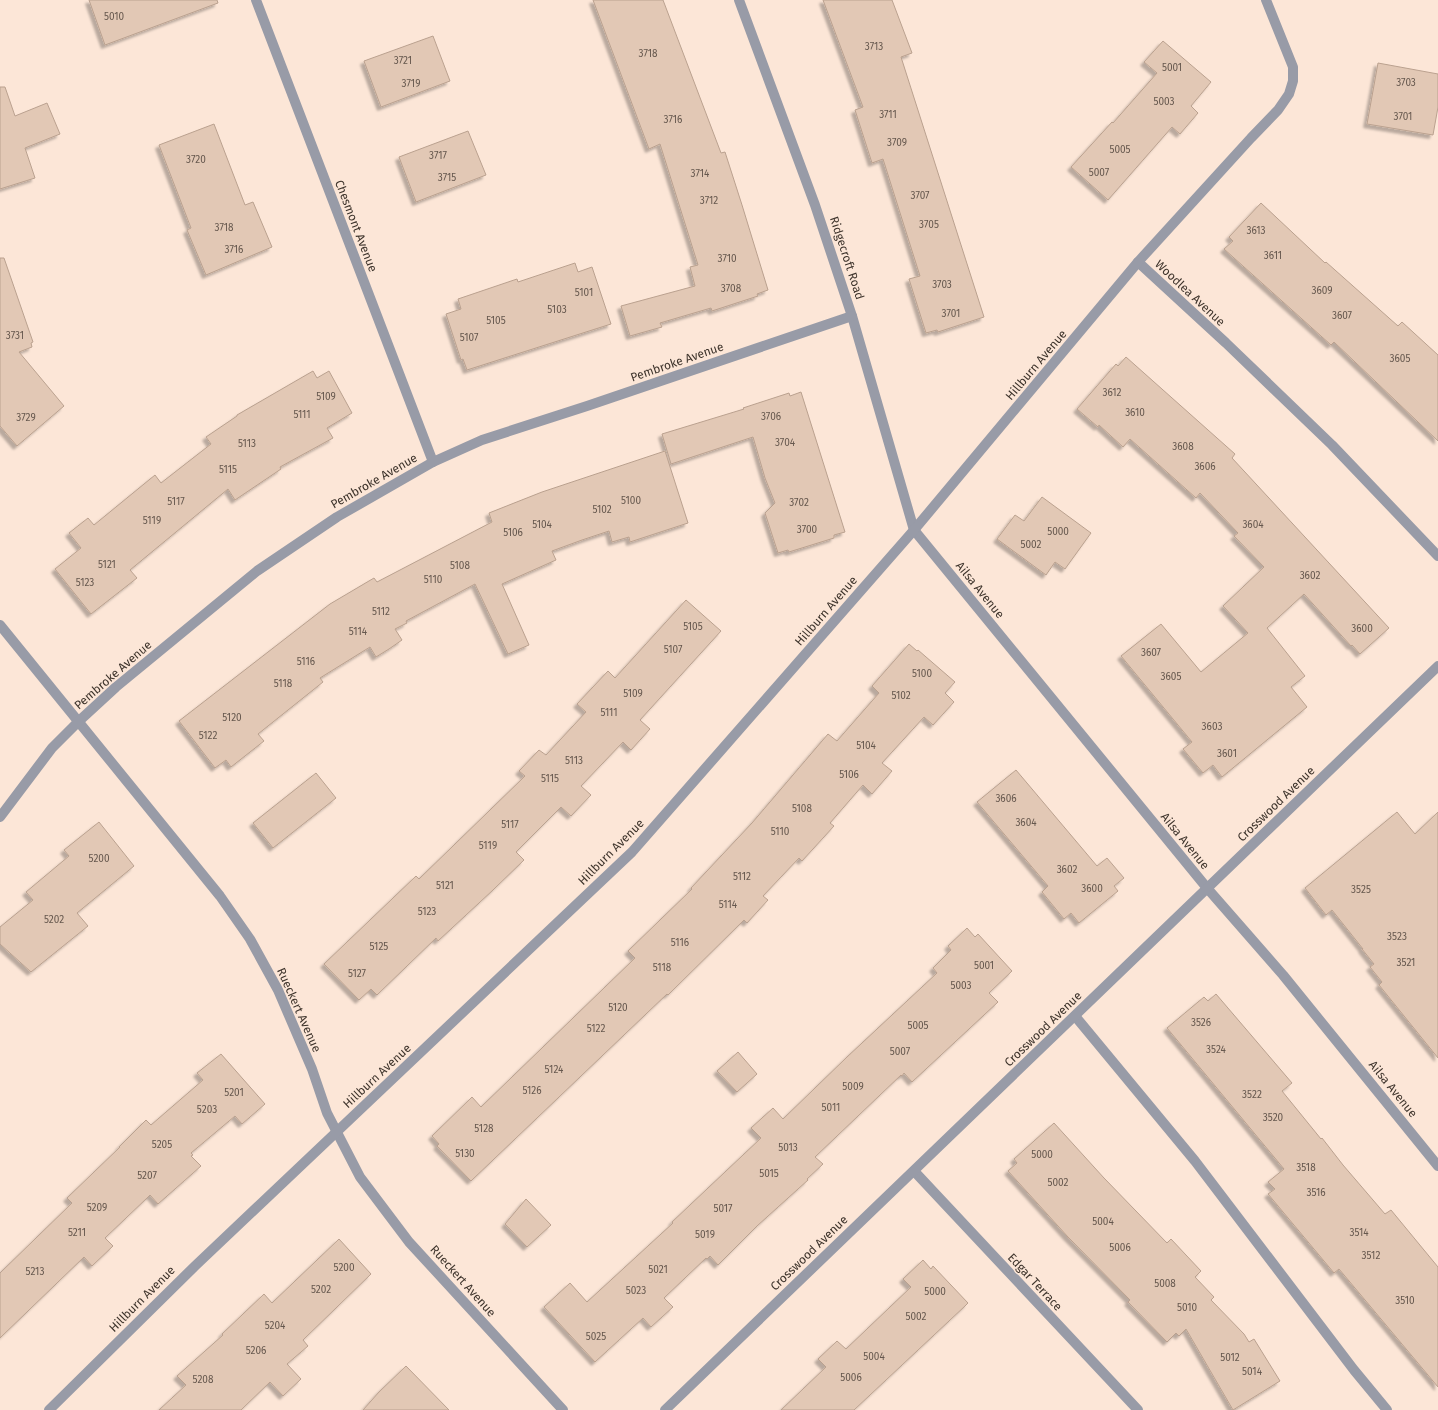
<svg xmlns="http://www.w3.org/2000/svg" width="1438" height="1410" viewBox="0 0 1438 1410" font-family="'Fira Sans',sans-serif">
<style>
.building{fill:#e2c8b5;stroke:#baa18f;filter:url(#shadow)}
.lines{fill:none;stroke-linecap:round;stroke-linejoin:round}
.lane{stroke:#989ba7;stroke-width:10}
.street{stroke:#989ba7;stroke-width:10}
.labels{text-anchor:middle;stroke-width:3;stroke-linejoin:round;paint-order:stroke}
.number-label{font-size:10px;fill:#66584e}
.street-label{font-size:12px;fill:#3d332b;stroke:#fce6d7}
</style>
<defs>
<filter id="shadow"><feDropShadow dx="-3.5" dy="3.5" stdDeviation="1" flood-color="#0004"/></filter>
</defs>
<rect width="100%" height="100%" fill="#fce6d7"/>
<g class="building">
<path d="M 89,0 L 217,0 L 218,3 L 105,45 Z"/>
<path d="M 593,0 L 663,0 L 721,153 L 725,152 L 742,205 L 768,290 L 757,294 L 758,296 L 712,311 L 711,308 L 660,323 L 662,327 L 630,336 L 621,306 L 695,286 L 690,267 L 698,265 L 660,144 L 649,149 Z"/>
<path d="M 823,0 L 892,0 L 912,53 L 901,57 L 984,317 L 938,332 L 937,330 L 926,333 L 909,279 L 920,276 L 883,159 L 872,163 L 855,110 L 863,107 Z"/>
<path d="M 433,36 L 450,81 L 381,107 L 364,61 Z"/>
<path d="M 1163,41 L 1211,82 L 1191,106 L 1198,113 L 1180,134 L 1172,127 L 1108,200 L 1071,167 L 1112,122 L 1113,123 L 1157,73 L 1144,62 Z"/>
<path d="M 1378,63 L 1438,74 L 1438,107 L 1433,135 L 1367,124 Z"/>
<path d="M 0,87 L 5,87 L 15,116 L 47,103 L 60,134 L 25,148 L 35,178 L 0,189 Z"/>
<path d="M 214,124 L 245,205 L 253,202 L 272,247 L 206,275 L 187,230 L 191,228 L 159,145 Z"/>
<path d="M 468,131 L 486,175 L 416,202 L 399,157 Z"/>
<path d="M 1261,203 L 1325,263 L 1326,262 L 1398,326 L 1402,322 L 1438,355 L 1438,441 L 1334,342 L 1331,345 L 1224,249 L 1233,241 L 1229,237 Z"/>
<path d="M 0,258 L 4,258 L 33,342 L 31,343 L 32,347 L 19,352 L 64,406 L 17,446 L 0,426 Z"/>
<path d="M 575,263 L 578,272 L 592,267 L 611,324 L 467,370 L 463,359 L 461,360 L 446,314 L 461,309 L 458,299 L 517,279 L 518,282 Z"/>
<path d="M 1126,357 L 1235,454 L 1232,458 L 1389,628 L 1360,654 L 1352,645 L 1351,646 L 1304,594 L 1267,628 L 1305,676 L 1291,687 L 1307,707 L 1222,777 L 1213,765 L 1203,773 L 1183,749 L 1192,742 L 1121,656 L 1161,624 L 1201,672 L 1248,633 L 1223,606 L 1264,567 L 1234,536 L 1238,533 L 1200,493 L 1196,498 L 1130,439 L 1123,447 L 1099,425 L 1098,427 L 1077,409 L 1116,364 L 1118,366 Z"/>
<path d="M 313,371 L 317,378 L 329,371 L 352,413 L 327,428 L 333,438 L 280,467 L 281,469 L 235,500 L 228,489 L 130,570 L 137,578 L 91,614 L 55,569 L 81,548 L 69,533 L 88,518 L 94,525 L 155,475 L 161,483 L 211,444 L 206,437 L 237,416 L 237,415 Z"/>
<path d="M 801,392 L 845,532 L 834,535 L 834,538 L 789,552 L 788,550 L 778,553 L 765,513 L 775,503 L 765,478 L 753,437 L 671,464 L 662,434 L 744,409 L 743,408 L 789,393 L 790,396 Z"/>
<path d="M 665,451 L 688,523 L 630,542 L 629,537 L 612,542 L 609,531 L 582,540 L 552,551 L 556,560 L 502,584 L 529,645 L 508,654 L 475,584 L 406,621 L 407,623 L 395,629 L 402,640 L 389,649 L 376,657 L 370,647 L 320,678 L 323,682 L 258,734 L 264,741 L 231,767 L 226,760 L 215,768 L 179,721 L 330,604 L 374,578 L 377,582 L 492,522 L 489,513 L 542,492 Z"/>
<path d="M 1042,497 L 1091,533 L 1065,569 L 1055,562 L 1046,575 L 997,539 L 1015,515 L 1024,521 Z"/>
<path d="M 686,600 L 721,631 L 640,720 L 650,729 L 631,750 L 623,742 L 581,786 L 591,795 L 571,816 L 561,807 L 516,852 L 524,860 L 493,890 L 438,941 L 436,938 L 377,995 L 371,989 L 359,1000 L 324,964 L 416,876 L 419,879 L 525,776 L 519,771 L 539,750 L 546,755 L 586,712 L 577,704 L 608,671 L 615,678 Z"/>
<path d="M 909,644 L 917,651 L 918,650 L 955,682 L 945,693 L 954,702 L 933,725 L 924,717 L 882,763 L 892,771 L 872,794 L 863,785 L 830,823 L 834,826 L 802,861 L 799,858 L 763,896 L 768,900 L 747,923 L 744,920 L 668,995 L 667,994 L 624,1035 L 471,1181 L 437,1146 L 439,1144 L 432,1136 L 472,1097 L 481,1107 L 635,958 L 628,951 L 692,889 L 691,888 L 752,823 L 828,734 L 837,741 L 879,693 L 872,686 Z"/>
<path d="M 1016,770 L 1097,866 L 1107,858 L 1124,878 L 1114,886 L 1118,891 L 1079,923 L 1071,913 L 1064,919 L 1042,892 L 1048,886 L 977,802 Z"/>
<path d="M 316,773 L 336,798 L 273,848 L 253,823 Z"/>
<path d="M 1397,812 L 1415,834 L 1438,812 L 1438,1058 L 1379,985 L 1382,982 L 1370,967 L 1374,964 L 1362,949 L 1363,949 L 1332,910 L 1326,915 L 1305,888 Z"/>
<path d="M 99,822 L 134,866 L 77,913 L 88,926 L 31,972 L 0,944 L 0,927 L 33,900 L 26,892 L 69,856 L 64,850 Z"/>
<path d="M 967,928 L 975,937 L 978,934 L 1012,971 L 989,993 L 998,1002 L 912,1082 L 904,1073 L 902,1076 L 901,1075 L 815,1157 L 823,1164 L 807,1179 L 808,1180 L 757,1226 L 718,1265 L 710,1256 L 707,1259 L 706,1258 L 664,1298 L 673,1307 L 651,1327 L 643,1318 L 595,1362 L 544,1307 L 570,1283 L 587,1302 L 673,1223 L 672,1222 L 761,1138 L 751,1128 L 773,1108 L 783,1119 L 847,1057 L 937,973 L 933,968 L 951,950 L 948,946 Z"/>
<path d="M 1216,994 L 1292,1083 L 1282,1091 L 1321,1139 L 1322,1138 L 1343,1165 L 1385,1214 L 1391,1210 L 1438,1267 L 1438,1387 L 1339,1269 L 1334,1273 L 1268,1194 L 1275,1189 L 1268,1182 L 1284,1169 L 1167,1028 L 1204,997 L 1208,1001 Z"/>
<path d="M 738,1052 L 757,1074 L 737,1092 L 717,1071 Z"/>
<path d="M 221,1054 L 265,1104 L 242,1124 L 235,1116 L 191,1153 L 193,1155 L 191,1156 L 201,1166 L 158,1204 L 150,1195 L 147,1198 L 105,1238 L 113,1246 L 92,1266 L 84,1257 L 0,1338 L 0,1273 L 72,1203 L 67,1198 L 120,1147 L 119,1147 L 146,1120 L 151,1125 L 203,1080 L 197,1073 Z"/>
<path d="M 1054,1123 L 1104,1178 L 1167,1243 L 1171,1239 L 1201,1271 L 1195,1277 L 1214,1297 L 1211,1300 L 1244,1334 L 1249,1342 L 1254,1339 L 1280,1381 L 1233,1410 L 1186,1329 L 1179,1336 L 1176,1333 L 1167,1342 L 1128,1302 L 1130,1300 L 1068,1237 L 1008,1171 L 1017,1163 L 1014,1159 Z"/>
<path d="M 526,1199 L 551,1225 L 527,1247 L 505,1224 Z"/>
<path d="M 339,1239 L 371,1274 L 303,1340 L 308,1346 L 287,1364 L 301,1379 L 283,1396 L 270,1382 L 241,1410 L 159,1410 L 186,1385 L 177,1376 L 223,1335 L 222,1334 L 264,1294 L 272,1303 Z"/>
<path d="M 923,1260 L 931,1269 L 933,1266 L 968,1303 L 965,1306 L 854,1410 L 781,1410 L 826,1367 L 818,1359 L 837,1341 L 846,1349 L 911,1287 L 903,1279 Z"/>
<path d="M 406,1366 L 449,1410 L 363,1410 L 379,1392 Z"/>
</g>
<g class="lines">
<path class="lane" d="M 1075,1016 L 1195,1161 L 1354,1370 L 1387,1410"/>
<g class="street">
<path d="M 256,0 L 433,462"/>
<path d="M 739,0 L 815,205 L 852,316 L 914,530 L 1207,888 L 1283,975 L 1438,1166"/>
<path d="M 1138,262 L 1226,343 L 1332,445 L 1438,556"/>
<path d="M 0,625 L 220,896 L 250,939 L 278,990 L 312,1069 L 327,1113 L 360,1177 L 409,1242 L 563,1410"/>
<path d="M 0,817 L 52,748 L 79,721 L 116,687 L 257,571 L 337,517 L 433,462 L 482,440 L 587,406 L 852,316"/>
<path d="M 914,1171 L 1138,1410"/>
<path d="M 49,1410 L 195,1266 L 632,852 L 914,530 L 1138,262 L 1251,138 L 1278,110 L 1289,94 L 1293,81 L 1293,67 L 1266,0"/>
<path d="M 665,1410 L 1438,666"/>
</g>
</g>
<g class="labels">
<g class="number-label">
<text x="114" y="20">5010</text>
<text x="874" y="50">3713</text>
<text x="648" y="57">3718</text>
<text x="403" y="64">3721</text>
<text x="1172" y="71">5001</text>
<text x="1406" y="86">3703</text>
<text x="411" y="87">3719</text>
<text x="1164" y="105">5003</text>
<text x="888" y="118">3711</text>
<text x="1403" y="120">3701</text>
<text x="673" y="123">3716</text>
<text x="897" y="146">3709</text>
<text x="1120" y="153">5005</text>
<text x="438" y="159">3717</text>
<text x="196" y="163">3720</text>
<text x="1099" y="176">5007</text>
<text x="700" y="177">3714</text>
<text x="447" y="181">3715</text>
<text x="920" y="199">3707</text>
<text x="709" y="204">3712</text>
<text x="929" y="228">3705</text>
<text x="224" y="231">3718</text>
<text x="1256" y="234">3613</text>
<text x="234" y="253">3716</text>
<text x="1273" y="259">3611</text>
<text x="727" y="262">3710</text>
<text x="942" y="288">3703</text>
<text x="731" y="292">3708</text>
<text x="1322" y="294">3609</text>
<text x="584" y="296">5101</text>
<text x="557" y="313">5103</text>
<text x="951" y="317">3701</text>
<text x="1342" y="319">3607</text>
<text x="496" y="324">5105</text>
<text x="15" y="339">3731</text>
<text x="469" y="341">5107</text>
<text x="1400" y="362">3605</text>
<text x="1112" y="396">3612</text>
<text x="326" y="400">5109</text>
<text x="1135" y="416">3610</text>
<text x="302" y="418">5111</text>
<text x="771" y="420">3706</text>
<text x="26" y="421">3729</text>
<text x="785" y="446">3704</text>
<text x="247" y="447">5113</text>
<text x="1183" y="450">3608</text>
<text x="1205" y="470">3606</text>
<text x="228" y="473">5115</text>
<text x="631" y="504">5100</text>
<text x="176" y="505">5117</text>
<text x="799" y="506">3702</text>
<text x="602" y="513">5102</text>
<text x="152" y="524">5119</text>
<text x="542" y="528">5104</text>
<text x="1253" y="528">3604</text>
<text x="807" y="533">3700</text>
<text x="1058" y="535">5000</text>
<text x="513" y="536">5106</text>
<text x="1031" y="548">5002</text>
<text x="107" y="568">5121</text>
<text x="460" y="569">5108</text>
<text x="1310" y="579">3602</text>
<text x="433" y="583">5110</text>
<text x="85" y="586">5123</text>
<text x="381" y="615">5112</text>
<text x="693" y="630">5105</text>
<text x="1362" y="632">3600</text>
<text x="358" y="635">5114</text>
<text x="673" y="653">5107</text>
<text x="1151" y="656">3607</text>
<text x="306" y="665">5116</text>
<text x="922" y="677">5100</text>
<text x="1171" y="680">3605</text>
<text x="283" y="687">5118</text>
<text x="633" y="697">5109</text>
<text x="901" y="699">5102</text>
<text x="609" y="716">5111</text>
<text x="232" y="721">5120</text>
<text x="1212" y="730">3603</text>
<text x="208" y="739">5122</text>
<text x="866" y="749">5104</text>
<text x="1227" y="757">3601</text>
<text x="574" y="764">5113</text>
<text x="849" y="778">5106</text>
<text x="550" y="782">5115</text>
<text x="1006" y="802">3606</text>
<text x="802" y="812">5108</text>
<text x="1026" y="826">3604</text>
<text x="510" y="828">5117</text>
<text x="780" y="835">5110</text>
<text x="488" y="849">5119</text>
<text x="99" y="862">5200</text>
<text x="1067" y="873">3602</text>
<text x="742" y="880">5112</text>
<text x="445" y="889">5121</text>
<text x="1092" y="892">3600</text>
<text x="1361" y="893">3525</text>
<text x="728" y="908">5114</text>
<text x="427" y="915">5123</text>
<text x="54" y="923">5202</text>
<text x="1397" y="940">3523</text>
<text x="680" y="946">5116</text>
<text x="379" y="950">5125</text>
<text x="1406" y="966">3521</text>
<text x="984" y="969">5001</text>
<text x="662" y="971">5118</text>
<text x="357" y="977">5127</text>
<text x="961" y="989">5003</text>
<text x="618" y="1011">5120</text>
<text x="1201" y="1026">3526</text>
<text x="918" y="1029">5005</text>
<text x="596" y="1032">5122</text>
<text x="1216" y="1053">3524</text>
<text x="900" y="1055">5007</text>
<text x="554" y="1073">5124</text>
<text x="853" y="1090">5009</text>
<text x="532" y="1094">5126</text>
<text x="234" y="1096">5201</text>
<text x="1252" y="1098">3522</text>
<text x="831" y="1111">5011</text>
<text x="207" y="1113">5203</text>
<text x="1273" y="1121">3520</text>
<text x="484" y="1132">5128</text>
<text x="162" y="1148">5205</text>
<text x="788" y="1151">5013</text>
<text x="465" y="1157">5130</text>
<text x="1042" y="1158">5000</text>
<text x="1306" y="1171">3518</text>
<text x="769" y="1177">5015</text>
<text x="147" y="1179">5207</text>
<text x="1058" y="1186">5002</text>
<text x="1316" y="1196">3516</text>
<text x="97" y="1211">5209</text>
<text x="723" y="1212">5017</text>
<text x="1103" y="1225">5004</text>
<text x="77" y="1236">5211</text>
<text x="1359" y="1236">3514</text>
<text x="705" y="1238">5019</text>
<text x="1120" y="1251">5006</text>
<text x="1371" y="1259">3512</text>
<text x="344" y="1271">5200</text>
<text x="658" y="1273">5021</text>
<text x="35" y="1275">5213</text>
<text x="1165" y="1287">5008</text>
<text x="321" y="1293">5202</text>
<text x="636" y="1294">5023</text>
<text x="935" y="1295">5000</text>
<text x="1405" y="1304">3510</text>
<text x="1187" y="1311">5010</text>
<text x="916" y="1320">5002</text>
<text x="275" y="1329">5204</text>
<text x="596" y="1340">5025</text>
<text x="256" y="1354">5206</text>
<text x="874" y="1360">5004</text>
<text x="1230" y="1361">5012</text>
<text x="1252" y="1375">5014</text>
<text x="851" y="1381">5006</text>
<text x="203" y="1383">5208</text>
</g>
<g class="street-label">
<text transform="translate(356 226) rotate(69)" y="4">Chesmont Avenue</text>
<text transform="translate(847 258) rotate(72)" y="4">Ridgecroft Road</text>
<text transform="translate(1190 293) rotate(43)" y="4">Woodlea Avenue</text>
<text transform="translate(677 362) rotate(-19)" y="4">Pembroke Avenue</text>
<text transform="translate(1036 365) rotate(-50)" y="4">Hillburn Avenue</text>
<text transform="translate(374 481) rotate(-30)" y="4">Pembroke Avenue</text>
<text transform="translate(980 590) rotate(51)" y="4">Ailsa Avenue</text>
<text transform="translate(826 611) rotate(-49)" y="4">Hillburn Avenue</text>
<text transform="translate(113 675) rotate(-41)" y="4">Pembroke Avenue</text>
<text transform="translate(1276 804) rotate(-44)" y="4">Crosswood Avenue</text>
<text transform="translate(1185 841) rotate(51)" y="4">Ailsa Avenue</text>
<text transform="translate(611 852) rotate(-45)" y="4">Hillburn Avenue</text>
<text transform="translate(299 1010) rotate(66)" y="4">Rueckert Avenue</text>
<text transform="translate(1043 1029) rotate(-44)" y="4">Crosswood Avenue</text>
<text transform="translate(377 1076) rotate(-43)" y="4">Hillburn Avenue</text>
<text transform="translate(1393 1089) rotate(51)" y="4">Ailsa Avenue</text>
<text transform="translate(809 1253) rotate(-44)" y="4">Crosswood Avenue</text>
<text transform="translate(463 1281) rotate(48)" y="4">Rueckert Avenue</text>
<text transform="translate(1035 1282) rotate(47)" y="4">Edgar Terrace</text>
<text transform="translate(142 1299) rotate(-45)" y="4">Hillburn Avenue</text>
</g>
</g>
</svg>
